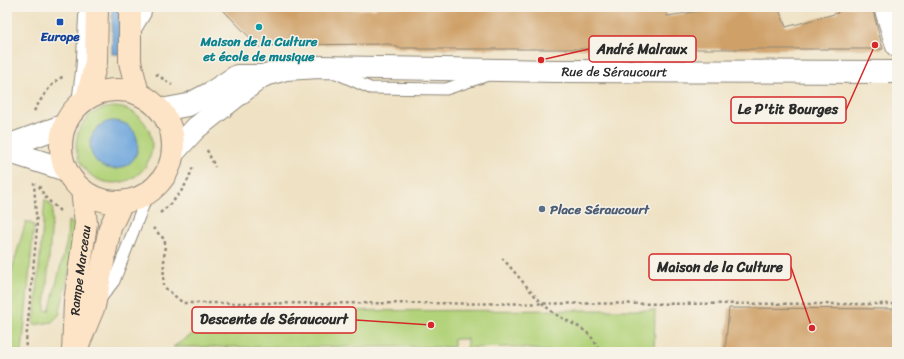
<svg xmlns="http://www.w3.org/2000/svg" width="904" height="359" viewBox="0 0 904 359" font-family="Sriracha,sans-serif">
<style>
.green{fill:#b3d37a;stroke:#6f7f52}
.water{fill:#6da5dc;stroke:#4c6884}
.building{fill:#cfa068}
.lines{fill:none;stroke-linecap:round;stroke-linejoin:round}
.service-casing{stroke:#8d8678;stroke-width:13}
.minor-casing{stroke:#8d8678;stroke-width:24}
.secondary-casing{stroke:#8d8678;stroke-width:24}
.path{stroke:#8d8678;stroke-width:2.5;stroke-dasharray:3 3;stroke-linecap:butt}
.service{stroke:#fff;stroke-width:11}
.minor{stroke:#fff;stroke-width:22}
.secondary{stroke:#fee4c6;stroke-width:22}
.transit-dot{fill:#1a4fb4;stroke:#f7f3e8;stroke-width:1.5}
.culture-dot{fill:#0f9aa8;stroke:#f7f3e8;stroke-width:1.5}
.service-dot{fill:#5c6f8a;stroke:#f7f3e8;stroke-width:1.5}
.labels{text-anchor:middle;stroke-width:3;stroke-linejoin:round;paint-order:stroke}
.transit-label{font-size:13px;font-weight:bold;fill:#164399;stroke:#f7f3e8}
.culture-label{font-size:13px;font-weight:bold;fill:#0d838f;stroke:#f7f3e8}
.street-label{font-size:13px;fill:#2b2b2b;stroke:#f7f3e8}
.service-label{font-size:13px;font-weight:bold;fill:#4e5e75;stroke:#f7f3e8;text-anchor:start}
.leader{fill:none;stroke:#d62828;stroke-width:1.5}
.callout-dot{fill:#d62828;stroke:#f7f3e8;stroke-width:1.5}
.callout{fill:#f7f3e8;stroke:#d62828;stroke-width:1.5}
.callout-label{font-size:14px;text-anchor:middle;font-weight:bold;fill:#2b2b2b}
</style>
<rect width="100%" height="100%" fill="#f7f3e8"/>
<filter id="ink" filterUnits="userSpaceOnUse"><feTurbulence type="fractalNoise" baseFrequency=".025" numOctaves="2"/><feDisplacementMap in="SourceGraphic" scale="8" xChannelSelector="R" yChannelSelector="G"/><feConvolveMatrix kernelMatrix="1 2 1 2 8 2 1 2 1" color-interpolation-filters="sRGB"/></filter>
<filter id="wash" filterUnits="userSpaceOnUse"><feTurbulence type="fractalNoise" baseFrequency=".012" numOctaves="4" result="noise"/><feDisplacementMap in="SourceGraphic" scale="16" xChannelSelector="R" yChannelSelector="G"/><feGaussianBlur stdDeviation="0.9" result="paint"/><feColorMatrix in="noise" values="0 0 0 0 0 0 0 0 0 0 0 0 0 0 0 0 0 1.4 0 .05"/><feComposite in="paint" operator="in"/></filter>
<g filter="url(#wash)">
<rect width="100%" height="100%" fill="#efe2c4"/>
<g class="green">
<circle cx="114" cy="145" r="38"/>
<path d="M 45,199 L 53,207 L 45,310 L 49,311 L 51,304 L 67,241 L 68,221 L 77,226 L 76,241 L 59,315 L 52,322 L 34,325 Z"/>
<path d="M 26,221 L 34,225 L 22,352 L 7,352 L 7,287 Z"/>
<path d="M 655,310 L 654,352 L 553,352 L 514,347 L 467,348 L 467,339 L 454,339 L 454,347 L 173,347 L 228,311 Z"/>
</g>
<g class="water">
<rect x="112" y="7" width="9" height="47"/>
<circle cx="114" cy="145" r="24"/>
</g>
<g id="blocks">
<g class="building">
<path d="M 220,7 L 311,7 L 311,10 L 376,9 L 376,7 L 573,7 L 573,9 L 664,7 L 667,16 L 726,7 L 778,7 L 786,27 L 838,13 L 836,7 L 872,7 L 883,49 L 418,49 L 418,48 L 399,48 L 389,44 L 280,45 L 259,47 Z"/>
<path d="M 729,308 L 897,309 L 897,352 L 725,352 Z"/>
</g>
</g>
</g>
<g filter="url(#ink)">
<use href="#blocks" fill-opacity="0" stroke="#8d8678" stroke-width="1"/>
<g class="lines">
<g class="service-casing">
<g id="service">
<path d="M 133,34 L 145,14 L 146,7"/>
<path d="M 334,72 L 370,88 L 446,89 L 485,76"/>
<path d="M 77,107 L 82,67 L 85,7"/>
<path d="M 101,298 L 114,281 L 148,193"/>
</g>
</g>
<g class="minor-casing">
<g id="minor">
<path d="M 885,7 L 897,46"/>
<path id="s1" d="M 161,110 L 188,105 L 209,94 L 237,76 L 262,76 L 286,69 L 320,67 L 555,71 L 897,72"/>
<path d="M 7,146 L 65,125"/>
<path d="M 7,151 L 66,170"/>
<path d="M 173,153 L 196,128 L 262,76"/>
</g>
</g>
<g class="secondary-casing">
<g id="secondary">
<path d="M 130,7 L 130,62 L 138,93"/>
<circle cx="117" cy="146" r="56"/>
<path d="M 87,98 L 96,62 L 97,7"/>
<path d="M 78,345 L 94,306 L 110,228 L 122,202"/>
<path id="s2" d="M 73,352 L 75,302 L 86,223 L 82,190"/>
</g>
</g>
<g class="path">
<path d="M 156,74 L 172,85"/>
<path d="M 34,111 C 42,98 50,83 64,76"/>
<path d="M 207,150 L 215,167"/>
<path d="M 39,186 L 45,197 L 61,212"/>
<path d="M 160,213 C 176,200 187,187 193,166"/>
<path d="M 153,228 L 165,240 L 163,286 L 183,303 L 897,304"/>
<path d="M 502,258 C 518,275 532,295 550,310 C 568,325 592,326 599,352"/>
<path d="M 25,352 L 37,229 L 34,183"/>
</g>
<use href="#service" class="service"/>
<use href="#minor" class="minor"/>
<use href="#secondary" class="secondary"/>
</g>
</g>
<rect class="transit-dot" x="56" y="18" width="8" height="8" rx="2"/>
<circle class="culture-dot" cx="259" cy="27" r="4"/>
<circle class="service-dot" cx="542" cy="209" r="4"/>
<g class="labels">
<g class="transit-label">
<text x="60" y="41">Europe</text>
</g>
<g class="culture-label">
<text x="259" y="46">Maison de la Culture<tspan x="259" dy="15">et école de musique</tspan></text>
</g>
<g class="street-label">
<text dy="5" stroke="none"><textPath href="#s1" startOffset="463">Rue de Séraucourt</textPath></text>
<text dy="5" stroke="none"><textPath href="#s2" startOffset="82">Rampe Marceau</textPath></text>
</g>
<g class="service-label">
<text x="550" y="214">Place Séraucourt</text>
</g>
</g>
<path class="leader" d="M541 60L589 49M875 45L846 110M812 328L791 267M431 325L356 320"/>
<g class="callout-dot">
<circle cx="541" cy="60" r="4"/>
<circle cx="875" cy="45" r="4"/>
<circle cx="812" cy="328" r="4"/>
<circle cx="431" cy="325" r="4"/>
</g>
<g class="callout">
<rect x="589" y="36" width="107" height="26" rx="4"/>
<rect x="731" y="97" width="115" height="26" rx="4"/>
<rect x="649" y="254" width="142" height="26" rx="4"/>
<rect x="192" y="307" width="164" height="26" rx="4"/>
</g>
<g class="callout-label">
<text x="642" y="54">André Malraux</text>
<text x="788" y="114">Le P'tit Bourges</text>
<text x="720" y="272">Maison de la Culture</text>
<text x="274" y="324">Descente de Séraucourt</text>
</g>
<rect width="904" height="359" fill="none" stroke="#f7f3e8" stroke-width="24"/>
</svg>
